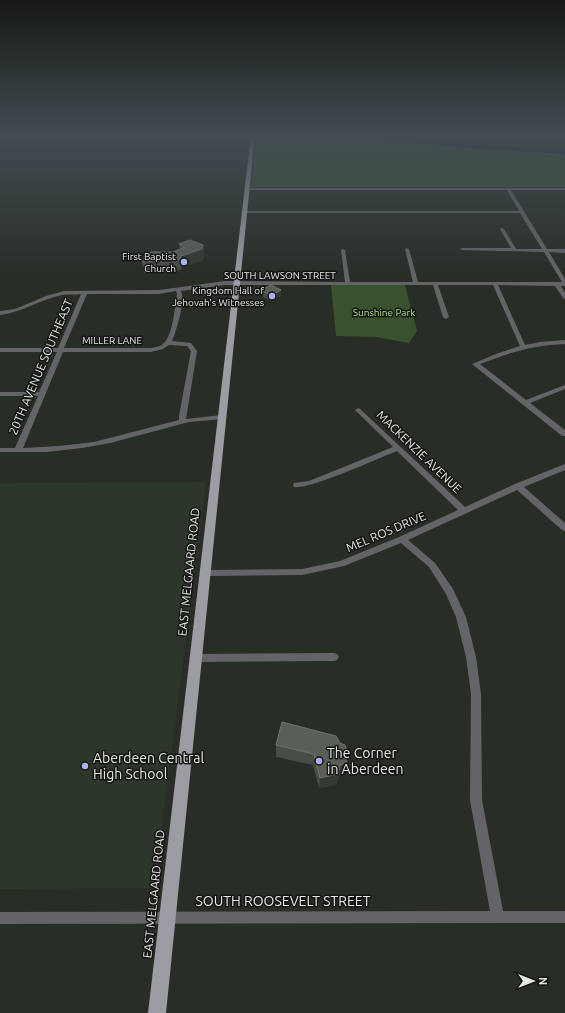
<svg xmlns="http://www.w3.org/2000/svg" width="565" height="1013" viewBox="0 0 565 1013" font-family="Ubuntu,sans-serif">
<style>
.built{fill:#2d362a}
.green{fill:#3a512e}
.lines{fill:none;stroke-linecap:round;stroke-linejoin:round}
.river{fill:#161147;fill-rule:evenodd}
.minor{fill:#646468;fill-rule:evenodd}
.major{fill:#9b9ca4;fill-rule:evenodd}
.wall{fill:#484d45}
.shaded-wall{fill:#343931}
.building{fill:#595e56;stroke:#6f736c}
.poi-dot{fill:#a9b0fc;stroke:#131512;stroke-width:1.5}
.labels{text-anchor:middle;stroke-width:3;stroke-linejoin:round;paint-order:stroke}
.far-poi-label{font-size:10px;fill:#e5e9e4;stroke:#131512;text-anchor:end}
.far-street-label{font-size:10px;fill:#e5e9e4;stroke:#131512}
.far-park-label{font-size:10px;fill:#a9e18c;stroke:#131512}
.street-label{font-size:12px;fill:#e5e9e4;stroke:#131512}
.near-poi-label{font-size:14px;fill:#e5e9e4;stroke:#131512;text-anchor:start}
.near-street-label{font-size:14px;fill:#e5e9e4;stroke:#131512}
</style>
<rect width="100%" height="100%" fill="#282d26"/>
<path class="built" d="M 206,482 L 154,888 L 0,889 L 0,483 Z"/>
<g class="green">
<path d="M 256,135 L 370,135 L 478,147 L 565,152 L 565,187 L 251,187 Z"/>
<path d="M 331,285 L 405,285 L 417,331 L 409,343 L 376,337 L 336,336 Z"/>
</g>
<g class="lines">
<path class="river" d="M 367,135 L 382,135 L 478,145 L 565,150 L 565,154 L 478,149 L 370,137 Z"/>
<g class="minor">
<path d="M 454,135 L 524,137 L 533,135 L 531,138 L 524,139 Z"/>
<path d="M 247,188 L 565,188 L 565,190 L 511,190 L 547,249 L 565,249 L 565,253 L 549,252 L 565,279 L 565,286 L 561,286 L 565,293 L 565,299 L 563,298 L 555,286 L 498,285 L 525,345 L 540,342 L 565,340 L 565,344 C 533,345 509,353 480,364 L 526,400 L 565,385 L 565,389 L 530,403 L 565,430 L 565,436 L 562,436 L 472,364 L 496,354 L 520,346 L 493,285 L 438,285 L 449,317 L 446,319 L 443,317 L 433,285 L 225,285 L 181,291 C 186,300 176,332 172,341 L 191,343 L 197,351 L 186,419 L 222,415 L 225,417 L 224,419 L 189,422 L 110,443 L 82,448 L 47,452 L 0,452 L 0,448 L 15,448 L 38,396 L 0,396 L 0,392 L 39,392 L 57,352 L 0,352 L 0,348 L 58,348 L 81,294 C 75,295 68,294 62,295 C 41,299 23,312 0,315 L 0,311 L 15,309 L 46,296 L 64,291 L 159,290 L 225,281 L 345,282 L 341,250 L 343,249 L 345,250 L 350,282 L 413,282 L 405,249 L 407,248 L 409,249 L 418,282 L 562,282 L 544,252 L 462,250 L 460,249 L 462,248 L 511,248 L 500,229 L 502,228 L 504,229 L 516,249 L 542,249 L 520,213 L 245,213 L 243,212 L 245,211 L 519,211 L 507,190 L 245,190 L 245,189 ZM 176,291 L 177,294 C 175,306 173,336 163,344 C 160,347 155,347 151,348 L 64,348 L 87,294 L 159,294 ZM 169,345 L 187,346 L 191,351 L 179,416 L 179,420 L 94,442 L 59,446 L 23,448 L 63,352 L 151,352 L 163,349 Z"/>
<path d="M 358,408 L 360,409 L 465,507 L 515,484 L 565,464 L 565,470 L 524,487 L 565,523 L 565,531 L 562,530 L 517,490 L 408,540 L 435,563 L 453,589 L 466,617 L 476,657 L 481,694 L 482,800 L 503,911 L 565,911 L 565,923 L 0,924 L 0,912 L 490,911 L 470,800 L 471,694 L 466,657 L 456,617 L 446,594 L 429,567 L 401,543 L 344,566 L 302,575 L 206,576 L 203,575 L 202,573 L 203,571 L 206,570 L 302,569 L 340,561 L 399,537 L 458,510 L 397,451 C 379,458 309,490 294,487 L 293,485 L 294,483 L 309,481 L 393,447 L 356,411 L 355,410 Z"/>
<path d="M 334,653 L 337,654 L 339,657 L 337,660 L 334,661 L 196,662 L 193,661 L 191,658 L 193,655 L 196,654 Z"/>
</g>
<path class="major" d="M 251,135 L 255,135 L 166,1013 L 148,1013 Z"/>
</g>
<g class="wall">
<path d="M 179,244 L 203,245 L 204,256 L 203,260 L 182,267 L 181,270 L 158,270 L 157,272 L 144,273 L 142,262 L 180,249 Z"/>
<path d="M 263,289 L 281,296 L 274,299 L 269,300 L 263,297 L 262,291 L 263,290 Z"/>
<path d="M 336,736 L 346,765 L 344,774 L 339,776 L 336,785 L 319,788 L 313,765 L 276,757 L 276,745 Z"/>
</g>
<g class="shaded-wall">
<path d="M 203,245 L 204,256 L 203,260 L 182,267 L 181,270 L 180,259 L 181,256 Z"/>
<path d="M 156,259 L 158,270 L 157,272 L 155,261 Z"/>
<path d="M 281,290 L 281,296 L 274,299 L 269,300 L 269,294 Z"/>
<path d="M 348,753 L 344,774 L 339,776 L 336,785 L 319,788 L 320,778 L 340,765 Z"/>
</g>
<g class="building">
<path d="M 190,240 L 203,245 L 202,249 L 181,256 L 180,259 L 156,259 L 155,261 L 142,262 L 145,254 L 150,254 L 150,252 L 173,252 L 185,247 L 179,244 Z"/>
<path d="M 271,285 L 281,290 L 274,294 L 269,294 L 262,291 L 265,290 L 263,289 Z"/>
<path d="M 282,722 L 336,736 L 340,743 L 345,745 L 348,753 L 346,763 L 340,765 L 338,774 L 320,778 L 314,754 L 276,745 Z"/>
</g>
<linearGradient id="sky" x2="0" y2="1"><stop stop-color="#161915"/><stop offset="0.49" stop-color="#424c52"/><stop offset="1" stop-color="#424c52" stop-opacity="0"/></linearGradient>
<rect width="565" height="277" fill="url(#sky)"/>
<g class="poi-dot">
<circle cx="184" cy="262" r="4"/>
<circle cx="272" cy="296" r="4"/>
<circle cx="319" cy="761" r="4"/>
<circle cx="85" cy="766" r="4"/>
</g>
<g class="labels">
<g class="far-poi-label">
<text x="176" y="260">First Baptist<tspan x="176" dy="12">Church</tspan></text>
<text x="264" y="294">Kingdom Hall of<tspan x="264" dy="12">Jehovah's Witnesses</tspan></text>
</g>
<g class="far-street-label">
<text x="280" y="279">SOUTH LAWSON STREET</text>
<text x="112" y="344">MILLER LANE</text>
</g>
<g class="far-park-label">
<text x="384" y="316">Sunshine Park</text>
</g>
<g class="street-label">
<text transform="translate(41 367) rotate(-67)" y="4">20TH AVENUE SOUTHEAST</text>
<text transform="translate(419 452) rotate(44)" y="4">MACKENZIE AVENUE</text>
<text transform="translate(386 532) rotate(-23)" y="4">MEL ROS DRIVE</text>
<text transform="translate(189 572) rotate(-84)" y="4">EAST MELGAARD ROAD</text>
<text transform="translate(154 894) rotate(-84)" y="4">EAST MELGAARD ROAD</text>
</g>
<g class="near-poi-label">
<text x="327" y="758">The Corner<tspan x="327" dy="16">in Aberdeen</tspan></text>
<text x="93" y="763">Aberdeen Central<tspan x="93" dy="16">High School</tspan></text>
</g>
<g class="near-street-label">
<text x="283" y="906">SOUTH ROOSEVELT STREET</text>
</g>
</g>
<g transform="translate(533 981) rotate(90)" stroke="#131512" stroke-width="3" paint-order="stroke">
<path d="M0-3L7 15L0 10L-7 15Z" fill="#e5e9e4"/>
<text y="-6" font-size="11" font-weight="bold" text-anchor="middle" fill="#e5e9e4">N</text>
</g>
</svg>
